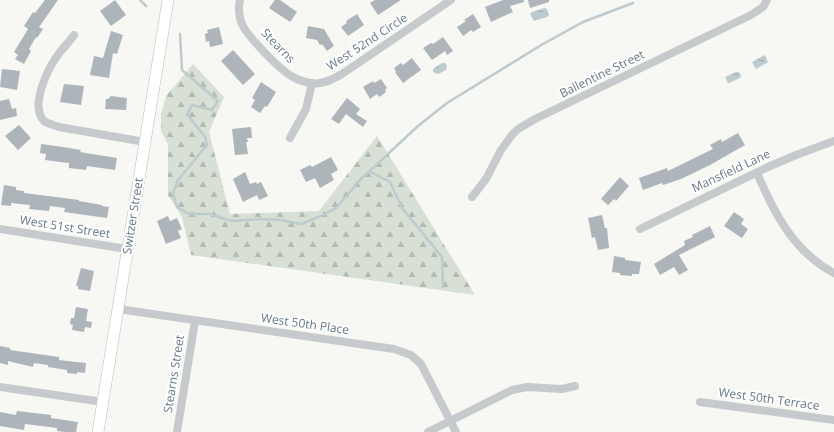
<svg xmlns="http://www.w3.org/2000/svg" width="834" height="432" viewBox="0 0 834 432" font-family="'Open Sans',sans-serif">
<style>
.forest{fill:url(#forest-firs)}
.water{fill:url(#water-ripples)}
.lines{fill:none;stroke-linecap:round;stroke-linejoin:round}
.stream{stroke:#bdcace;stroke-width:2.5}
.building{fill:#adb5bb}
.secondary-casing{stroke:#b6bcc0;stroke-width:12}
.street{stroke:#c6cacd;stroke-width:8}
.secondary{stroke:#fff;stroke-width:11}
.labels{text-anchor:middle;stroke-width:4;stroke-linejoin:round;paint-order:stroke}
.street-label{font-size:12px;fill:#647886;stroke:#fff}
</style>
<defs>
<pattern id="forest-firs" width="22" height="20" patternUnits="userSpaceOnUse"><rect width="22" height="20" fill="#d8dfd4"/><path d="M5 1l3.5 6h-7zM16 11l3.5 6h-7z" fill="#b3bab2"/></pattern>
<pattern id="water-ripples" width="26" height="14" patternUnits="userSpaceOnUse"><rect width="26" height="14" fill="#bdcace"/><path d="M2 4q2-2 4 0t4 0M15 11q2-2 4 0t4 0" fill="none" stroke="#9da9ad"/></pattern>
</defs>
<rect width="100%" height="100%" fill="#f7f7f3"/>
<path class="forest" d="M 193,64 L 224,97 L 209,132 L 230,214 L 319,211 L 377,136 L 475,295 L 191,255 L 182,217 L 168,195 L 168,144 L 161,131 L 161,114 L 166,96 Z"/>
<g class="water">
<path d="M 545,8 L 547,9 L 549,15 L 547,17 L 534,21 L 530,14 L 532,12 Z"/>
<path d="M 765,55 L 768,62 L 756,69 L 752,62 Z"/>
<path d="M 442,63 L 445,63 L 447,66 L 446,70 L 438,74 L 433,72 L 433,69 Z"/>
<path d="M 736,72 L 739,72 L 741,76 L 740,78 L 729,83 L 728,83 L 725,77 Z"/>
</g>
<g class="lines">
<g class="stream">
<path d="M 140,0 L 146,6"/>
<path d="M 180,34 L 182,70 L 218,101 L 212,110 L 192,105 L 187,114 L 205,137 L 207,145 L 178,180 L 173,194 L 177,207 L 189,214 L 209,214 L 232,221 L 259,219 L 280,220 L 301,224 L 321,216 L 336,208 L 361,179 L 418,126 L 447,103 L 543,44 L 583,22 L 633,3"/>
<path d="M 369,171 L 390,182 L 402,208 L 442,257 L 443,287"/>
</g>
</g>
<g class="building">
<path d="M 45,0 L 58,0 L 39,27 L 43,29 L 37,38 L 36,37 L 29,49 L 31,51 L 24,64 L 15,59 L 18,55 L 14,52 L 28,29 L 24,26 L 33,12 L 35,13 Z"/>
<path d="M 115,0 L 126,15 L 111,26 L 100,11 Z"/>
<path d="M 275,0 L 280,0 L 297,12 L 290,22 L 269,8 Z"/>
<path d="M 375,0 L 401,0 L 378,15 L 370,3 Z"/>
<path d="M 503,0 L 524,0 L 524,2 L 510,6 L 513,12 L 491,22 L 485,7 Z"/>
<path d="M 528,0 L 549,0 L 549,2 L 530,8 Z"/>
<path d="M 357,14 L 364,25 L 348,36 L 341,27 L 347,23 L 346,21 Z"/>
<path d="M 473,14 L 481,27 L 473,32 L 471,30 L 463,36 L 457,27 L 466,21 L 464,20 Z"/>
<path d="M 308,26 L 324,29 L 334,46 L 327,51 L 322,44 L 320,45 L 317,40 L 306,38 Z"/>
<path d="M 219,27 L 223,44 L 210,47 L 209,41 L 206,42 L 205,34 L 208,33 L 207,30 Z"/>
<path d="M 111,31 L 123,35 L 117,54 L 113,53 L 109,78 L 90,75 L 94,56 L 103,58 Z"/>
<path d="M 443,37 L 453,51 L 447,55 L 445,51 L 432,60 L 423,48 L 431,43 L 433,44 Z"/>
<path d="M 233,50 L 255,74 L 243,85 L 221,61 Z"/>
<path d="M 412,58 L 421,70 L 403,83 L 395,72 L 396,72 L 394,68 L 401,63 L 403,65 Z"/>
<path d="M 2,69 L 20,71 L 17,90 L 0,87 Z"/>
<path d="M 381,79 L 387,88 L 385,90 L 386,92 L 379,97 L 377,94 L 370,99 L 363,87 L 373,81 L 374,83 Z"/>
<path d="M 261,82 L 276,92 L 267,107 L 265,106 L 260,113 L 251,107 L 255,100 L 252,98 Z"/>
<path d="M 64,84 L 84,86 L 81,105 L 60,102 Z"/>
<path d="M 111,96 L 127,98 L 126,110 L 105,109 L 106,99 L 108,99 Z"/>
<path d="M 347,98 L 360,109 L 356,114 L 367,121 L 363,127 L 346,114 L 339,124 L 331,119 Z"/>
<path d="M 9,99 L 12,109 L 16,108 L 17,116 L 0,120 L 0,101 Z"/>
<path d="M 19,125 L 31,138 L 18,150 L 5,136 Z"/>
<path d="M 251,127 L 252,138 L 247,138 L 248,142 L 246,142 L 248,154 L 235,155 L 232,129 Z"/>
<path d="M 738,133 L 745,145 L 710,165 L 681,179 L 663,185 L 662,183 L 643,190 L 639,178 L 667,168 L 668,171 L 713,149 L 710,145 L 721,139 L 722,142 Z"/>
<path d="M 41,144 L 63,147 L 81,150 L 80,152 L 117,158 L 115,170 L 87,166 L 86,170 L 69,168 L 69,163 L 45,160 L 46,154 L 40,153 Z"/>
<path d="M 331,157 L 338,170 L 331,174 L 334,180 L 320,188 L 315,178 L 306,182 L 300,170 L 310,165 L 312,167 Z"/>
<path d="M 245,172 L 250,184 L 256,182 L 257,184 L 261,182 L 268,196 L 259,200 L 257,195 L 243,202 L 233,179 Z"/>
<path d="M 620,177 L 629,186 L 616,201 L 614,199 L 608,205 L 601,199 Z"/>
<path d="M 4,185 L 16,187 L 16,190 L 24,191 L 24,193 L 79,200 L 79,201 L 102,205 L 102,206 L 109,207 L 107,218 L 64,212 L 65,208 L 50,206 L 49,211 L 29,209 L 30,205 L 11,203 L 11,206 L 1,205 Z"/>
<path d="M 734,212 L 744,219 L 741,224 L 748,229 L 742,238 L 724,226 Z"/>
<path d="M 602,215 L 605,228 L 607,228 L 609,248 L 598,250 L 595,237 L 592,238 L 588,218 Z"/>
<path d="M 168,216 L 170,221 L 177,218 L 182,229 L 178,231 L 181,238 L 166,244 L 157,221 Z"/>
<path d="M 710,226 L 715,237 L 679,255 L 688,270 L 679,275 L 674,267 L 660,275 L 654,264 L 685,245 L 684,241 L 693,237 L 692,235 Z"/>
<path d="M 614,256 L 625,258 L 625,260 L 641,262 L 639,274 L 632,274 L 632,276 L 620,275 L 620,273 L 612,272 Z"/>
<path d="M 81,268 L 94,271 L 90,291 L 78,289 L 78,286 L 76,286 Z"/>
<path d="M 76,307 L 88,309 L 86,321 L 92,322 L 91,328 L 85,327 L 84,332 L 72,330 L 73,325 L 70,324 L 71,318 L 74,318 Z"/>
<path d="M 0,346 L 10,348 L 10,350 L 59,357 L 59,360 L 86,363 L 85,373 L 77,372 L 77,374 L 67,373 L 67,370 L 48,367 L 48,365 L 34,363 L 33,367 L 8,361 L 8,365 L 0,363 Z"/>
<path d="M 17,411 L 51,415 L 51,418 L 78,422 L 76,432 L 64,432 L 57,431 L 57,428 L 25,424 L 24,430 L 0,426 L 0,412 L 16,415 Z"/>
</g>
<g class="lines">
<g class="secondary-casing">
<path id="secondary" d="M 98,432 L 168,0"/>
</g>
<g class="street">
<path d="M 240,0 C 238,8 239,17 242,24 C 247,36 281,71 293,77 C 298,80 305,82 311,83 C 322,85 333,79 342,74 L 451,0"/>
<path d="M 74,35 C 70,41 65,46 60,52 C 49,66 29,105 44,121 C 48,124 54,125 59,127 L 145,142"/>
<path d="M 290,138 L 306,109 L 312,83"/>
<path d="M 757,173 C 774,213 794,252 834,273"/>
<path d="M 472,197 L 486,179 L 501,150 L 512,135 L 518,129 L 535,119 L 751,15 L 763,7 L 767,0"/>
<path d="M 0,229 L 127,249"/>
<path d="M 640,229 L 768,167 L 796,155 L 834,141"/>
<path d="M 118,309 L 394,349 L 411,355 L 421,364 L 456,432"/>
<path d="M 0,387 L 103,402"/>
<path d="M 700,402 L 834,420"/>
<path d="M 177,432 L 195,321"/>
<path d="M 428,432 L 512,390 L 527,387 L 562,389 L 575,386"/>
</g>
<use href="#secondary" class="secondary"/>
</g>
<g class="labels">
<g class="street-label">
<text transform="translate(367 42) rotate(-33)" y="4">West 52nd Circle</text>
<text transform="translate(278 46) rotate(46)" y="4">Stearns</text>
<text transform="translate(602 74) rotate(-26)" y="4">Ballentine Street</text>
<text transform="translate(731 171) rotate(-25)" y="4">Mansfield Lane</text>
<text transform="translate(133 216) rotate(-81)" y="4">Switzer Street</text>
<text transform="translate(65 227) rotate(9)" y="4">West 51st Street</text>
<text transform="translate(305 324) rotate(8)" y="4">West 50th Place</text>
<text transform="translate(174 374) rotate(-81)" y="4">Stearns Street</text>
<text transform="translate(769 399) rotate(8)" y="4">West 50th Terrace</text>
</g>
</g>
</svg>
